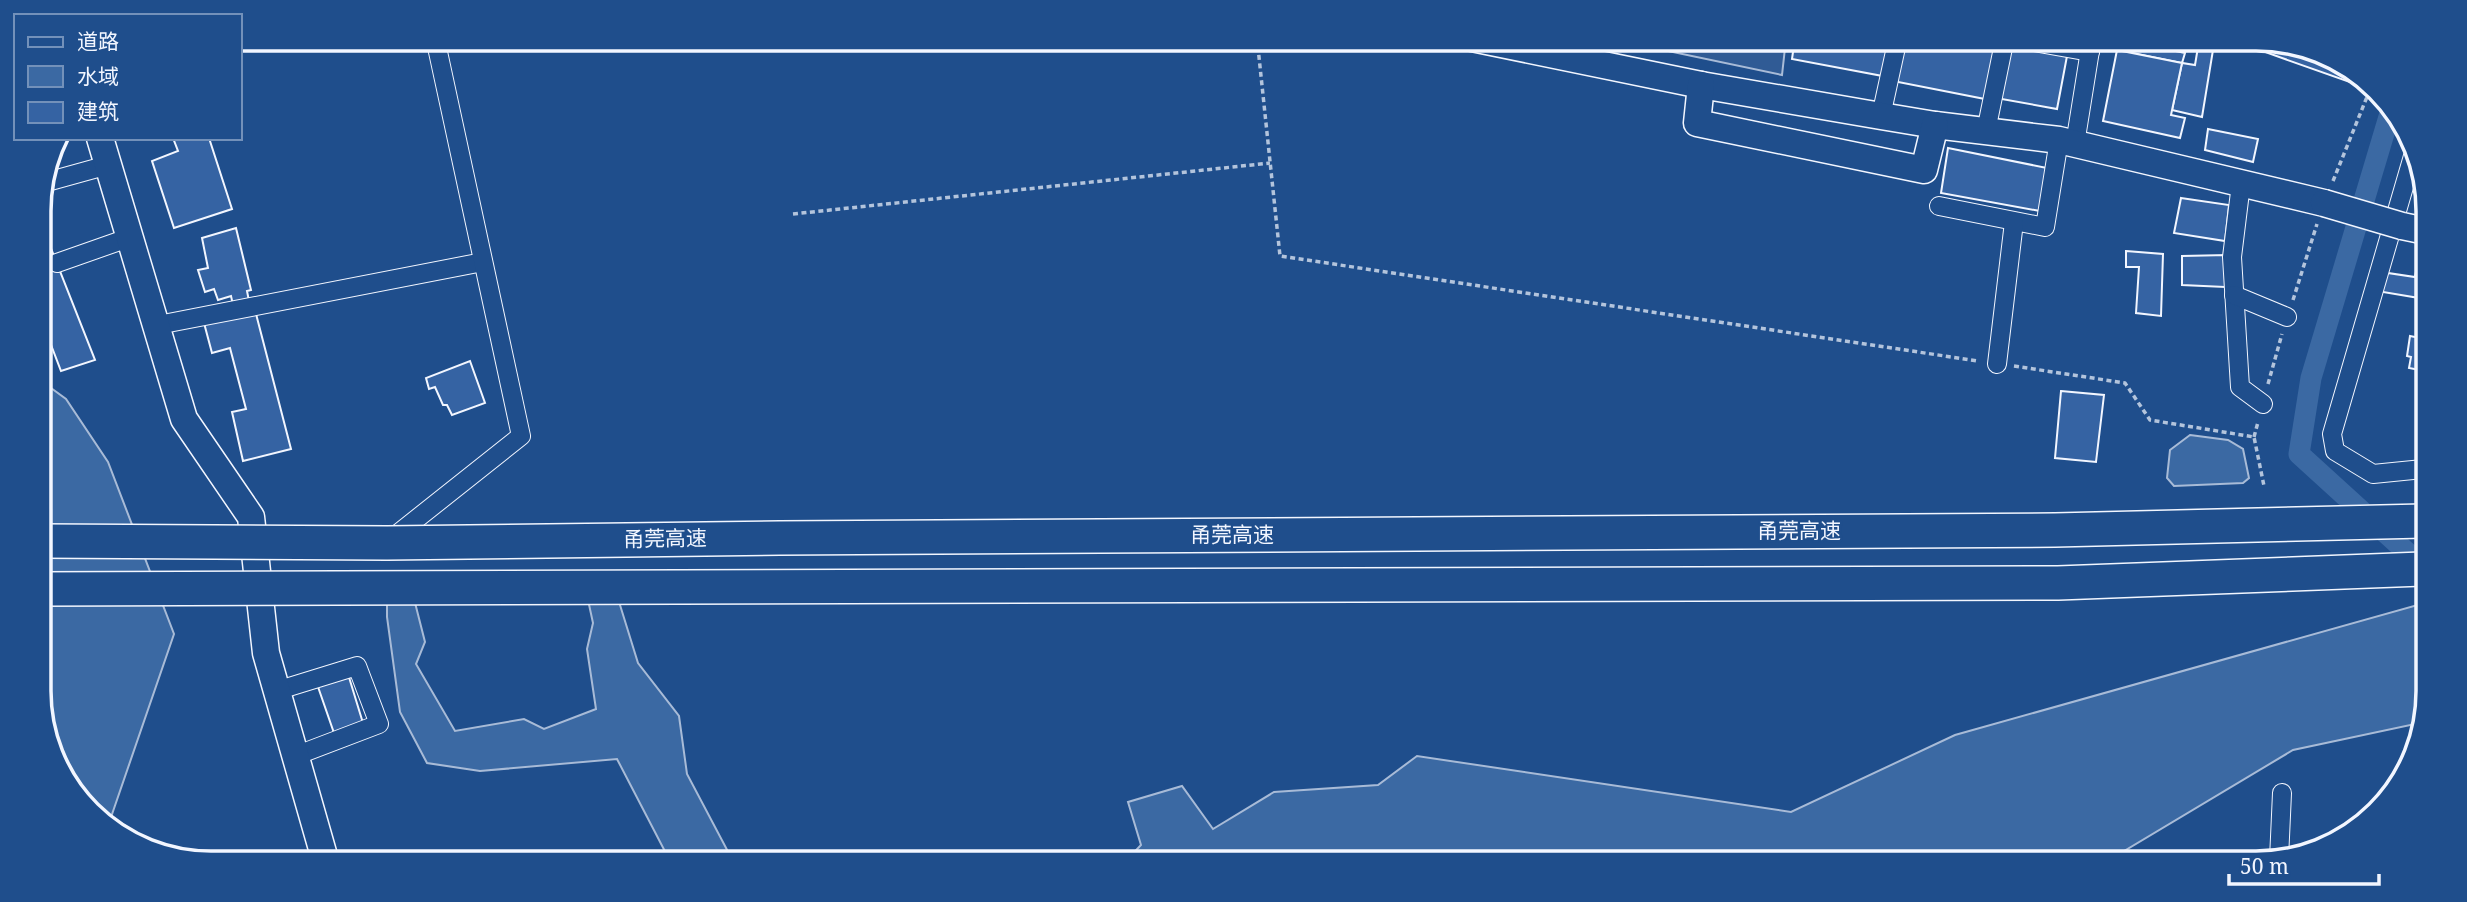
<svg xmlns="http://www.w3.org/2000/svg" width="2467" height="902" viewBox="0 0 2467 902" font-family="'Noto Serif','Noto Sans SC',serif">
<style>
.parking{fill:#305b95;stroke:#a8bbd7;stroke-width:2}
.water{fill:#3b69a3;stroke:#a8bbd7;stroke-width:2}
.lines{fill:none;stroke-linecap:round;stroke-linejoin:round}
.canal{stroke:#3b69a3;stroke-width:21}
.building{fill:#3563a3;stroke:#f2f6ff;stroke-width:2}
.street-casing{stroke:#f2f6ff;stroke-width:20}
.secondary-casing{stroke:#f2f6ff;stroke-width:29}
.path{stroke:#b3c4dc;stroke-width:3.5;stroke-dasharray:5 3.5;stroke-linecap:butt}
.street{stroke:#1f4e8c;stroke-width:18}
.secondary{stroke:#1f4e8c;stroke-width:26}
.secondary-bridge-casing{stroke:#f2f6ff;stroke-width:29;stroke-linecap:butt}
.highway-bridge-casing{stroke:#f2f6ff;stroke-width:36;stroke-linecap:butt}
.secondary-bridge{stroke:#1f4e8c;stroke-width:26}
.highway-bridge{stroke:#1f4e8c;stroke-width:33}
.labels{text-anchor:middle;stroke-width:5;stroke-linejoin:round;paint-order:stroke}
.street-label{font-size:21px;fill:#f2f6ff;stroke:#1f4e8c}
.rim{fill:none;stroke:#f2f6ff;stroke-width:3.5}
</style>
<rect width="100%" height="100%" fill="#1f4e8c"/>
<path class="parking" d="M 1670,39 L 1786,39 L 1782,75 L 1668,51 Z"/>
<g class="water">
<path d="M 40,380 L 66,399 L 108,462 L 174,634 L 109,823 L 82,805 L 42,724 Z"/>
<path d="M 2190,435 L 2228,440 L 2243,449 L 2249,478 L 2243,483 L 2174,486 L 2167,478 L 2170,450 Z"/>
<path d="M 585,586 L 616,592 L 638,663 L 679,716 L 687,774 L 734,863 L 671,863 L 617,759 L 480,771 L 427,763 L 400,712 L 387,617 L 387,587 L 411,587 L 425,642 L 416,664 L 455,731 L 524,719 L 544,729 L 596,709 L 587,649 L 593,623 Z"/>
<path d="M 2421,604 L 2420,723 L 2293,750 L 2104,863 L 1124,863 L 1141,845 L 1128,802 L 1182,786 L 1213,829 L 1274,792 L 1378,785 L 1417,756 L 1791,812 L 1955,735 Z"/>
</g>
<g class="lines">
<path class="canal" d="M 2391,110 L 2311,378 L 2299,454 L 2422,566"/>
</g>
<g class="building">
<path d="M 1772,38 L 1795,38 L 1793,51 L 1770,48 Z"/>
<path d="M 1795,38 L 1895,38 L 1888,77 L 1792,59 Z"/>
<path d="M 1901,38 L 1942,38 L 2000,49 L 1990,100 L 1893,81 Z"/>
<path d="M 2130,41 L 2185,53 L 2182,63 L 2127,52 Z"/>
<path d="M 2269,41 L 2311,48 L 2362,82 L 2361,86 L 2265,52 Z"/>
<path d="M 2007,46 L 2067,56 L 2057,109 L 1996,98 Z"/>
<path d="M 2198,47 L 2213,50 L 2202,117 L 2172,110 L 2182,63 L 2195,65 Z"/>
<path d="M 2117,50 L 2182,63 L 2171,115 L 2185,118 L 2180,138 L 2103,121 Z"/>
<path d="M 2208,129 L 2258,139 L 2253,162 L 2205,150 Z"/>
<path d="M 173,138 L 209,138 L 232,209 L 174,228 L 152,161 L 178,151 Z"/>
<path d="M 1948,148 L 2047,168 L 2040,211 L 1941,193 Z"/>
<path d="M 2181,198 L 2229,205 L 2225,241 L 2174,233 Z"/>
<path d="M 39,218 L 95,360 L 61,371 L 40,316 Z"/>
<path d="M 236,228 L 251,290 L 247,291 L 249,301 L 233,305 L 231,296 L 218,300 L 214,289 L 205,292 L 198,270 L 208,268 L 202,238 Z"/>
<path d="M 2126,251 L 2163,254 L 2161,316 L 2136,313 L 2139,267 L 2126,267 Z"/>
<path d="M 2227,255 L 2225,287 L 2182,285 L 2182,256 Z"/>
<path d="M 2419,256 L 2426,258 L 2425,299 L 2377,291 L 2381,272 L 2415,277 Z"/>
<path d="M 255,310 L 291,449 L 243,461 L 232,412 L 246,409 L 230,348 L 212,353 L 204,323 Z"/>
<path d="M 2410,336 L 2425,339 L 2425,371 L 2409,368 L 2411,357 L 2407,356 Z"/>
<path d="M 470,361 L 485,403 L 452,415 L 447,405 L 443,405 L 435,387 L 429,389 L 426,378 Z"/>
<path d="M 2061,391 L 2104,395 L 2096,462 L 2055,458 Z"/>
<path d="M 348,674 L 363,723 L 334,733 L 317,684 Z"/>
</g>
<g class="lines">
<g class="street-casing">
<g id="street">
<path d="M 2012,38 L 2090,52"/>
<path d="M 1881,116 L 1898,38"/>
<path d="M 1986,131 L 2005,38"/>
<path d="M 2075,144 L 2092,38"/>
<path d="M 2413,156 L 2332,434 L 2335,451 L 2373,474 L 2423,469"/>
<path d="M 43,183 L 108,165"/>
<path d="M 2241,184 L 2232,257 L 2240,387 L 2263,404"/>
<path d="M 1939,206 L 2045,227 L 2059,140"/>
<path d="M 57,263 L 131,237"/>
<path d="M 2234,295 L 2287,317"/>
<path d="M 158,325 L 483,262"/>
<path d="M 1997,364 L 2014,222"/>
<path d="M 390,540 L 521,436 L 435,38"/>
<path d="M 276,691 L 357,666 L 379,724 L 295,756"/>
<path d="M 2279,859 L 2282,793"/>
</g>
</g>
<g class="secondary-casing">
<g id="secondary">
<path d="M 1472,38 L 1701,85 L 1881,116 L 1935,125 L 2059,140 L 2324,203"/>
<path d="M 1701,85 L 1697,123 L 1924,170 L 1935,125"/>
<path d="M 100,138 L 184,419 L 251,517 L 266,653 L 326,863"/>
<path d="M 2402,226 L 2426,231"/>
</g>
</g>
<g class="path">
<path d="M 1257,38 L 1280,256 L 1978,361"/>
<path d="M 2333,181 L 2371,87"/>
<path d="M 793,214 L 1270,163"/>
<path d="M 2293,300 L 2317,224"/>
<path d="M 2014,366 L 2125,383 L 2150,420 L 2254,437 L 2264,486"/>
<path d="M 2268,384 L 2282,334"/>
<path d="M 2254,437 L 2258,422"/>
</g>
<use href="#street" class="street"/>
<use href="#secondary" class="secondary"/>
<g class="secondary-bridge-casing">
<path id="secondary-bridge" d="M 2324,203 L 2402,226"/>
</g>
<g class="highway-bridge-casing">
<g id="highway-bridge">
<path d="M 41,541 L 387,543 L 780,538 L 2055,530 L 2423,521"/>
<path d="M 41,589 L 2058,583 L 2422,569"/>
</g>
</g>
<use href="#secondary-bridge" class="secondary-bridge"/>
<use href="#highway-bridge" class="highway-bridge"/>
</g>
<g class="labels">
<g class="street-label">
<text x="1799" y="538">甬莞高速</text>
<text x="1232" y="542">甬莞高速</text>
<text transform="translate(665 539) rotate(-1)" y="7">甬莞高速</text>
</g>
</g>
<path d="M0 0H2467V902H0ZM211 51H2256A160 160 0 0 1 2416 211V691A160 160 0 0 1 2256 851H211A160 160 0 0 1 51 691V211A160 160 0 0 1 211 51Z" fill="#1f4e8c" fill-rule="evenodd"/>
<path class="rim" d="M211 51H2256A160 160 0 0 1 2416 211V691A160 160 0 0 1 2256 851H211A160 160 0 0 1 51 691V211A160 160 0 0 1 211 51Z"/>
<rect x="14" y="14" width="228" height="126" fill="#1f4e8c" stroke="#7391ba" stroke-width="2"/>
<rect x="28" y="37" width="35" height="10" fill="#1f4e8c" stroke="#7391ba" stroke-width="2"/>
<text x="77" y="49" font-size="21" fill="#f2f6ff">道路</text>
<rect x="28" y="66" width="35" height="21" fill="#3b69a3" stroke="#7391ba" stroke-width="2"/>
<text x="77" y="84" font-size="21" fill="#f2f6ff">水域</text>
<rect x="28" y="102" width="35" height="21" fill="#3563a3" stroke="#7391ba" stroke-width="2"/>
<text x="77" y="119" font-size="21" fill="#f2f6ff">建筑</text>
<path d="M2229 874v10h150v-10" fill="none" stroke="#f2f6ff" stroke-width="3.5"/>
<text x="2240" y="874" font-size="21" fill="#f2f6ff" stroke="#1f4e8c" stroke-width="5" paint-order="stroke">50 m</text>
</svg>
